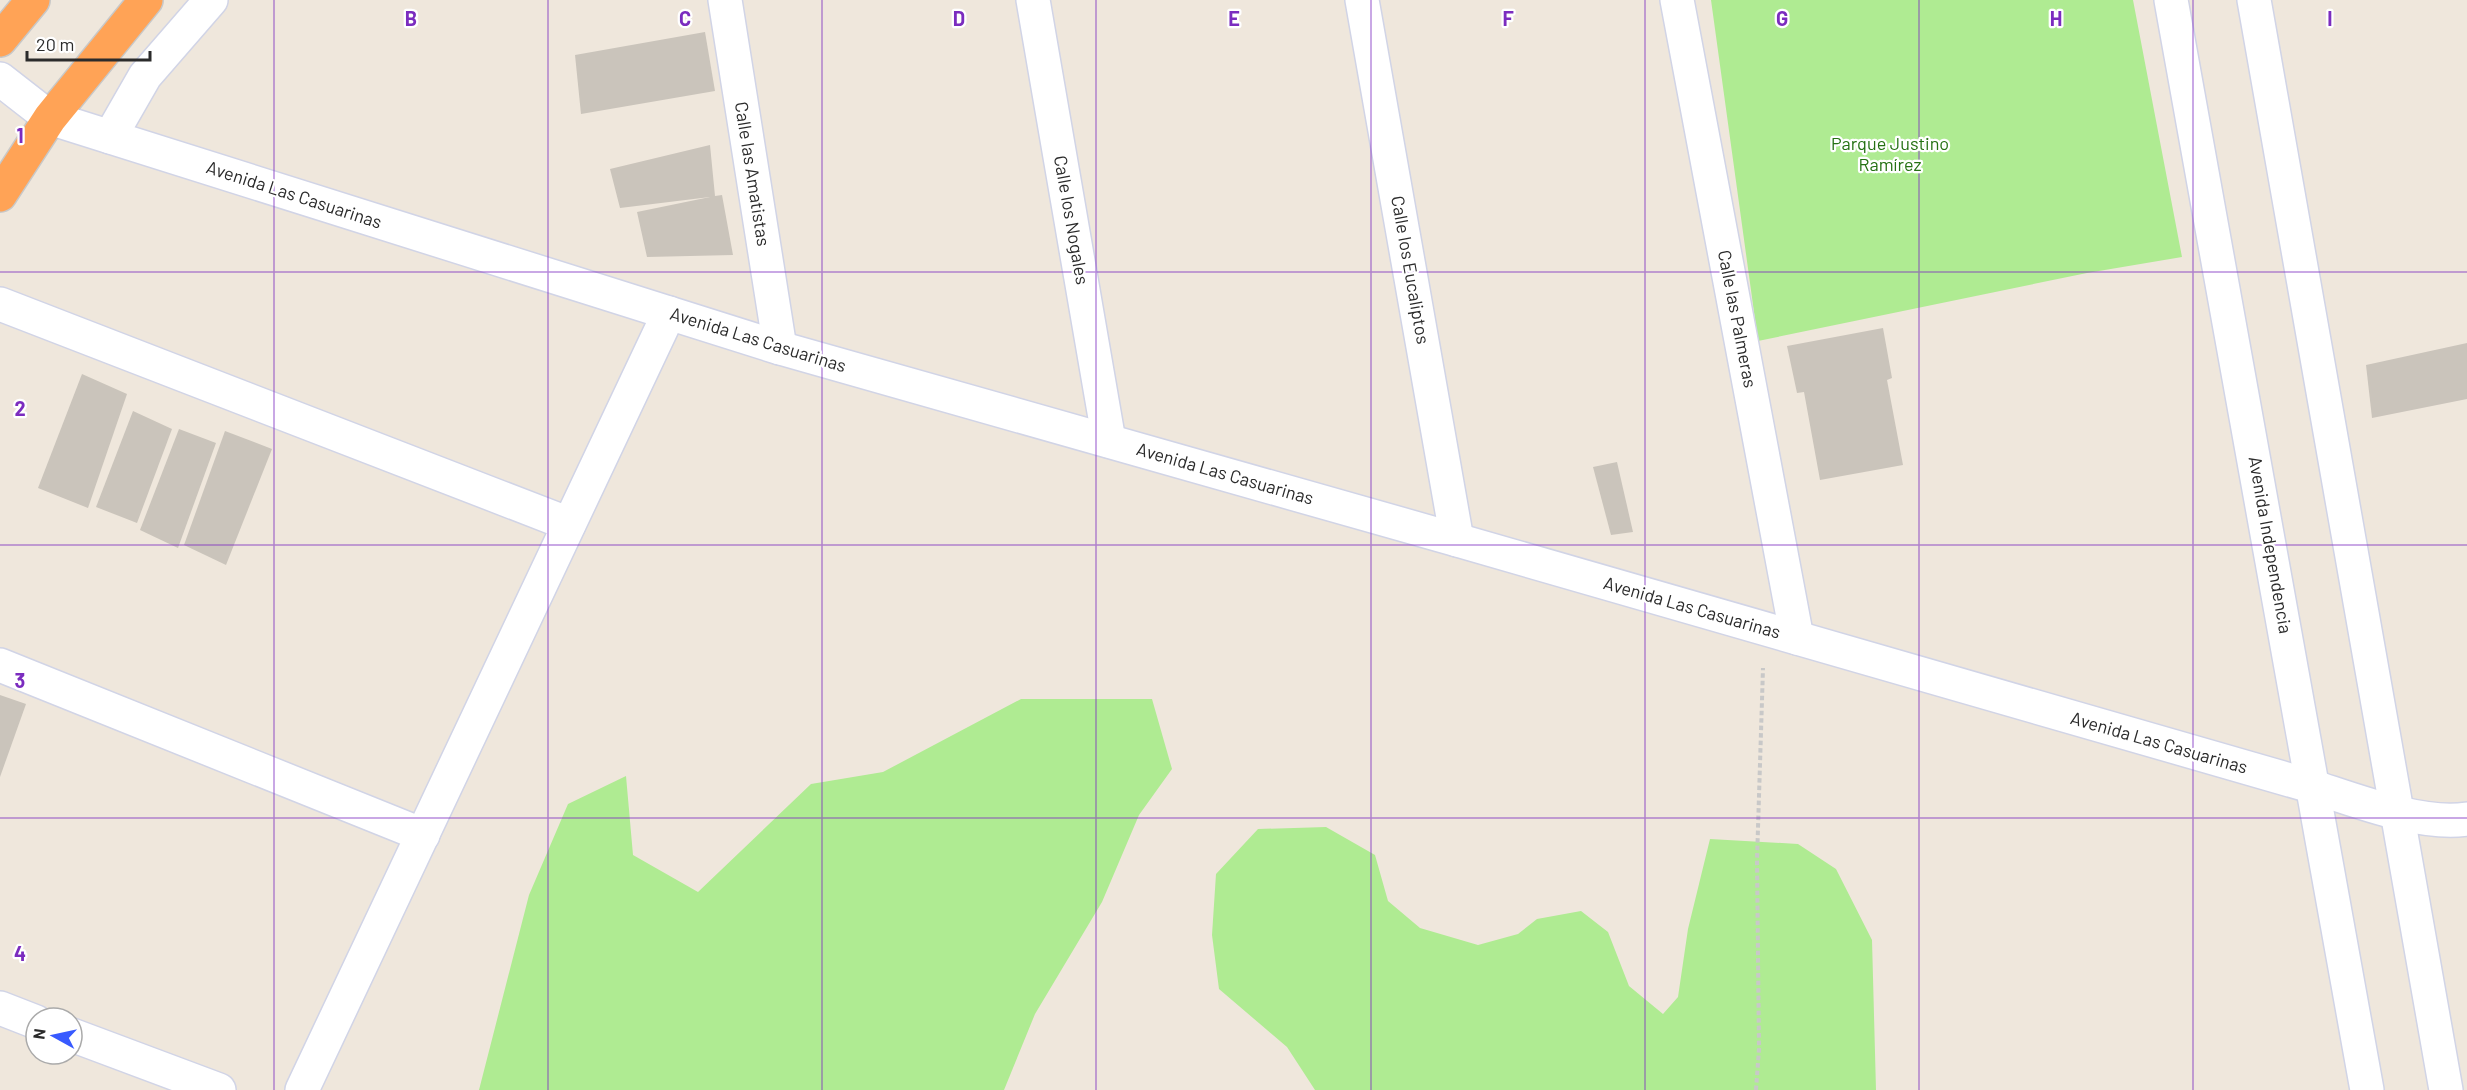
<svg xmlns="http://www.w3.org/2000/svg" width="2467" height="1090" viewBox="0 0 2467 1090" font-family="Barlow,sans-serif">
<style>
.green{fill:#afeb92}
.building{fill:#cac4bb}
.lines{fill:none;stroke-linecap:round;stroke-linejoin:round}
.street-casing{stroke:#d1d4e6;stroke-width:36}
.secondary-casing{stroke:#d1d4e6;stroke-width:36}
.highway-casing{stroke:#c8c8c8;stroke-width:36}
.path{stroke:#c8c8c8;stroke-width:4;stroke-dasharray:4.5 3;stroke-linecap:butt}
.street{stroke:#fff;stroke-width:33}
.secondary{stroke:#fff;stroke-width:33}
.highway{stroke:#ffa356;stroke-width:33}
.grid{fill:none;stroke:#7b2cbf;stroke-width:1.5;stroke-opacity:0.55}
.labels{text-anchor:middle;stroke-width:4.5;stroke-linejoin:round;paint-order:stroke}
.park-label{font-size:18px;fill:#247112;stroke:#fff}
.street-label{font-size:18px;fill:#2b2b2b;stroke:#fff}
.grid-label{font-size:20px;text-anchor:middle;font-weight:bold;fill:#7b2cbf;stroke:#fff;stroke-width:4.5;stroke-linejoin:round;paint-order:stroke}
</style>
<rect width="100%" height="100%" fill="#efe7dc"/>
<g class="green">
<path d="M 1711,0 L 2133,0 L 2182,257 L 2087,273 L 1758,341 Z"/>
<path d="M 1021,699 L 1152,699 L 1172,769 L 1139,815 L 1102,902 L 1035,1014 L 1004,1090 L 479,1090 L 529,895 L 568,804 L 626,776 L 633,855 L 698,892 L 811,784 L 883,772 Z"/>
<path d="M 1326,827 L 1375,855 L 1388,901 L 1420,928 L 1478,945 L 1518,934 L 1537,919 L 1581,911 L 1608,932 L 1629,986 L 1663,1014 L 1678,997 L 1688,929 L 1710,839 L 1798,844 L 1836,869 L 1872,940 L 1876,1090 L 1315,1090 L 1287,1047 L 1219,989 L 1212,935 L 1216,874 L 1258,829 Z"/>
</g>
<g class="building">
<path d="M 705,32 L 715,91 L 581,114 L 575,55 Z"/>
<path d="M 710,145 L 715,196 L 722,195 L 733,255 L 647,257 L 637,212 L 710,197 L 620,208 L 610,169 Z"/>
<path d="M 1883,328 L 1892,378 L 1887,380 L 1903,465 L 1820,480 L 1804,392 L 1797,393 L 1787,346 Z"/>
<path d="M 2467,343 L 2467,399 L 2372,418 L 2366,365 Z"/>
<path d="M 82,374 L 127,394 L 88,508 L 38,488 Z"/>
<path d="M 133,411 L 172,429 L 137,523 L 96,507 Z"/>
<path d="M 179,429 L 216,443 L 178,548 L 140,530 Z"/>
<path d="M 225,431 L 272,449 L 226,565 L 184,545 Z"/>
<path d="M 1617,462 L 1633,532 L 1611,535 L 1593,467 Z"/>
<path d="M 0,695 L 26,704 L 0,777 Z"/>
</g>
<g class="lines">
<g class="street-casing">
<g id="street">
<path d="M 725,0 L 780,348"/>
<path d="M 1033,0 L 1109,441"/>
<path d="M 1362,0 L 1457,540"/>
<path d="M 1677,0 L 1797,638"/>
<path d="M 110,137 L 145,76 L 211,0"/>
<path d="M 0,304 L 569,524"/>
<path d="M 0,665 L 423,835"/>
<path d="M 0,1008 L 36,1022"/>
<path d="M 72,1035 L 219,1090"/>
<path d="M 302,1090 L 669,313"/>
</g>
</g>
<g class="secondary-casing">
<g id="secondary">
<path d="M 2171,0 L 2367,1090"/>
<path d="M 2254,0 L 2446,1090"/>
<path d="M 0,79 L 50,118 L 780,348 L 1457,540 L 2314,787 C 2357,801 2422,826 2467,819"/>
</g>
</g>
<g class="highway-casing">
<g id="highway">
<path d="M 0,40 L 33,0"/>
<path d="M 0,195 L 50,118 L 146,0"/>
</g>
</g>
<path class="path" d="M 1756,1090 L 1759,1049 L 1757,860 L 1763,668"/>
<use href="#street" class="street"/>
<use href="#secondary" class="secondary"/>
<use href="#highway" class="highway"/>
</g>
<path class="grid" d="M 274,0 L 274,1090M 548,0 L 548,1090M 822,0 L 822,1090M 1096,0 L 1096,1090M 1371,0 L 1371,1090M 1645,0 L 1645,1090M 1919,0 L 1919,1090M 2193,0 L 2193,1090M 0,272 L 2467,272M 0,545 L 2467,545M 0,818 L 2467,818"/>
<g class="labels">
<g class="park-label">
<text x="1890" y="150">Parque Justino<tspan x="1890" dy="21">Ramírez</tspan></text>
</g>
<g class="street-label">
<text transform="translate(752 174) rotate(81)" y="6">Calle las Amatistas</text>
<text transform="translate(294 195) rotate(18)" y="6">Avenida Las Casuarinas</text>
<text transform="translate(1071 220) rotate(80)" y="6">Calle los Nogales</text>
<text transform="translate(1410 270) rotate(80)" y="6">Calle los Eucaliptos</text>
<text transform="translate(1737 319) rotate(79)" y="6">Calle las Palmeras</text>
<text transform="translate(758 340) rotate(17)" y="6">Avenida Las Casuarinas</text>
<text transform="translate(1225 474) rotate(16)" y="6">Avenida Las Casuarinas</text>
<text transform="translate(2270 545) rotate(80)" y="6">Avenida Independencia</text>
<text transform="translate(1692 608) rotate(16)" y="6">Avenida Las Casuarinas</text>
<text transform="translate(2159 743) rotate(16)" y="6">Avenida Las Casuarinas</text>
</g>
</g>
<g class="grid-label">
<text x="411" y="26">B</text>
<text x="685" y="26">C</text>
<text x="959" y="26">D</text>
<text x="1234" y="26">E</text>
<text x="1508" y="26">F</text>
<text x="1782" y="26">G</text>
<text x="2056" y="26">H</text>
<text x="2330" y="26">I</text>
<text x="20" y="143">1</text>
<text x="20" y="416">2</text>
<text x="20" y="688">3</text>
<text x="20" y="961">4</text>
</g>
<g transform="translate(54 1036) rotate(278)"><circle r="28" fill="#ffffff" stroke="#aaaaaa" stroke-width="1.5"/>
<path d="M0-4.5L10 22L0 15L-10 22Z" fill="#385aff"/>
<text y="-9" font-size="16" font-weight="bold" text-anchor="middle" fill="#2b2b2b">N</text>
</g>
<path d="M27 51v9h123v-9" fill="none" stroke="#2b2b2b" stroke-width="3"/>
<text x="36" y="51" font-size="18" fill="#2b2b2b" stroke="#ffffff" stroke-width="4.5" paint-order="stroke">20 m</text>
</svg>
